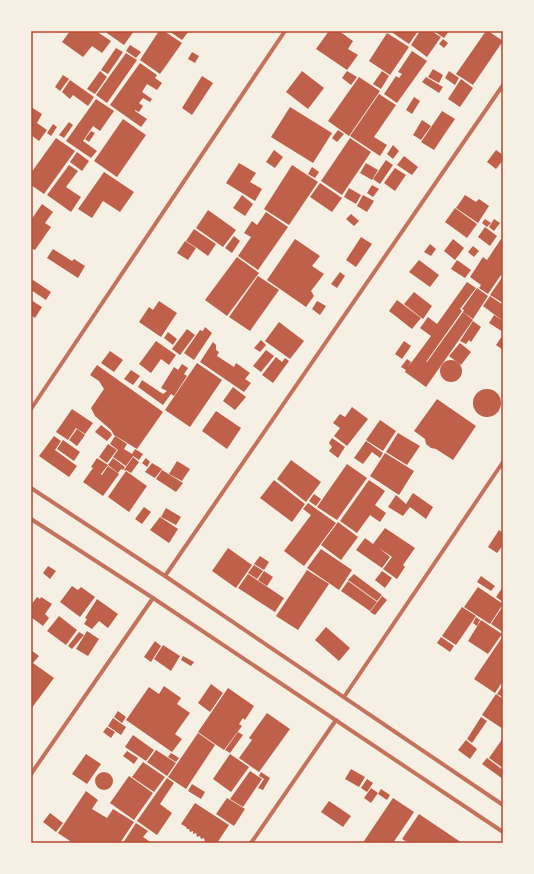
<svg xmlns="http://www.w3.org/2000/svg" width="534" height="874" viewBox="0 0 534 874" font-family="Figtree,sans-serif">
<style>
.building{fill:#bf614a}
.lines{fill:none;stroke-linecap:round;stroke-linejoin:round}
.minor{stroke:#c5725c;stroke-width:4}
.neatline{fill:none;stroke:#b5482f;stroke-width:1.5}
</style>
<rect width="100%" height="100%" fill="#f6efe4"/>
<g class="building">
<path d="M 70,31 L 96,31 L 111,41 L 102,53 L 92,46 L 83,57 L 62,42 Z"/>
<path d="M 104,31 L 134,31 L 124,45 Z"/>
<path d="M 159,31 L 164,31 L 182,43 L 160,74 L 140,60 Z"/>
<path d="M 169,31 L 189,31 L 182,40 Z"/>
<path d="M 329,31 L 339,31 L 353,41 L 348,49 L 358,55 L 347,70 L 316,49 Z"/>
<path d="M 390,31 L 418,31 L 409,44 Z"/>
<path d="M 420,31 L 431,31 L 441,37 L 427,57 L 411,45 Z"/>
<path d="M 434,31 L 449,31 L 444,38 Z"/>
<path d="M 486,31 L 488,31 L 503,41 L 473,85 L 456,74 Z"/>
<path d="M 387,33 L 409,47 L 390,75 L 369,61 Z"/>
<path d="M 443,39 L 448,43 L 444,48 L 439,44 Z"/>
<path d="M 130,45 L 141,52 L 136,58 L 126,51 Z"/>
<path d="M 116,48 L 123,52 L 108,74 L 101,70 Z"/>
<path d="M 412,51 L 427,61 L 397,103 L 384,94 L 396,76 L 399,78 L 402,74 L 398,72 Z"/>
<path d="M 192,52 L 199,56 L 195,63 L 188,59 Z"/>
<path d="M 126,53 L 137,60 L 107,103 L 96,95 Z"/>
<path d="M 140,63 L 157,75 L 155,78 L 162,83 L 157,90 L 147,84 L 142,92 L 152,99 L 150,102 L 143,98 L 139,103 L 143,106 L 139,112 L 135,110 L 135,111 L 147,119 L 141,127 L 110,105 Z"/>
<path d="M 433,69 L 443,75 L 439,83 L 428,77 Z"/>
<path d="M 100,71 L 107,77 L 95,94 L 87,89 Z"/>
<path d="M 302,71 L 324,88 L 308,109 L 286,92 Z"/>
<path d="M 347,71 L 357,77 L 351,85 L 342,78 Z"/>
<path d="M 382,71 L 389,76 L 381,89 L 373,84 Z"/>
<path d="M 449,71 L 459,78 L 455,85 L 445,78 Z"/>
<path d="M 63,75 L 69,79 L 60,91 L 55,87 Z"/>
<path d="M 202,76 L 213,83 L 192,115 L 182,108 Z"/>
<path d="M 359,77 L 380,91 L 349,136 L 328,121 Z"/>
<path d="M 426,77 L 443,87 L 439,93 L 422,82 Z"/>
<path d="M 461,79 L 473,88 L 460,107 L 448,99 Z"/>
<path d="M 70,80 L 94,97 L 88,106 L 73,95 L 70,99 L 62,92 Z"/>
<path d="M 379,94 L 396,105 L 374,137 L 387,145 L 380,156 L 350,136 Z"/>
<path d="M 414,97 L 420,101 L 412,114 L 406,110 Z"/>
<path d="M 96,99 L 114,111 L 100,131 L 93,126 L 83,141 L 97,151 L 91,158 L 66,141 Z"/>
<path d="M 31,107 L 42,114 L 37,123 L 47,130 L 39,141 L 31,135 Z"/>
<path d="M 290,107 L 332,133 L 313,163 L 271,137 Z"/>
<path d="M 442,111 L 455,119 L 444,135 L 438,131 L 444,135 L 434,150 L 421,142 Z"/>
<path d="M 123,119 L 146,135 L 117,177 L 94,161 Z"/>
<path d="M 422,120 L 431,126 L 421,140 L 413,135 Z"/>
<path d="M 69,122 L 73,125 L 64,138 L 59,135 Z"/>
<path d="M 53,124 L 57,127 L 51,136 L 47,133 Z"/>
<path d="M 338,130 L 344,134 L 337,142 L 332,138 Z"/>
<path d="M 91,131 L 95,133 L 89,142 L 85,139 Z"/>
<path d="M 56,138 L 75,151 L 44,194 L 31,185 L 31,173 Z"/>
<path d="M 350,138 L 371,152 L 342,195 L 321,181 Z"/>
<path d="M 393,145 L 399,151 L 393,159 L 387,154 Z"/>
<path d="M 274,150 L 283,157 L 275,168 L 266,162 Z"/>
<path d="M 496,150 L 503,155 L 503,160 L 496,169 L 487,162 Z"/>
<path d="M 77,152 L 89,161 L 82,171 L 70,162 Z"/>
<path d="M 404,156 L 418,167 L 412,175 L 397,165 Z"/>
<path d="M 386,160 L 393,165 L 380,184 L 373,179 Z"/>
<path d="M 239,163 L 256,173 L 250,182 L 262,189 L 255,201 L 226,183 Z"/>
<path d="M 366,163 L 378,170 L 372,180 L 360,173 Z"/>
<path d="M 69,165 L 78,171 L 66,187 L 81,197 L 71,212 L 47,195 Z"/>
<path d="M 292,165 L 318,182 L 289,225 L 264,209 Z"/>
<path d="M 312,167 L 319,172 L 315,178 L 308,174 Z"/>
<path d="M 395,168 L 406,175 L 395,191 L 384,183 Z"/>
<path d="M 104,172 L 134,192 L 120,212 L 103,201 L 92,218 L 78,209 Z"/>
<path d="M 320,183 L 342,198 L 332,212 L 310,197 Z"/>
<path d="M 372,185 L 379,189 L 373,197 L 367,193 Z"/>
<path d="M 349,188 L 361,195 L 356,204 L 344,197 Z"/>
<path d="M 242,195 L 253,204 L 245,216 L 233,208 Z"/>
<path d="M 363,195 L 374,201 L 367,212 L 357,206 Z"/>
<path d="M 465,195 L 476,202 L 479,199 L 489,206 L 478,223 L 456,208 Z"/>
<path d="M 42,204 L 53,212 L 45,223 L 51,227 L 35,250 L 31,248 L 31,220 Z"/>
<path d="M 455,208 L 477,224 L 467,238 L 445,222 Z"/>
<path d="M 208,210 L 236,230 L 223,247 L 196,228 Z"/>
<path d="M 266,212 L 288,227 L 258,270 L 238,256 L 251,237 L 244,233 L 252,221 L 257,225 Z"/>
<path d="M 351,214 L 359,221 L 354,226 L 346,219 Z"/>
<path d="M 485,219 L 491,223 L 487,227 L 482,223 Z"/>
<path d="M 494,219 L 500,223 L 494,231 L 489,227 Z"/>
<path d="M 485,227 L 497,236 L 490,246 L 478,237 Z"/>
<path d="M 194,229 L 216,244 L 208,256 L 197,248 L 203,239 L 197,248 L 186,241 Z"/>
<path d="M 234,236 L 240,241 L 232,253 L 225,248 Z"/>
<path d="M 361,237 L 372,244 L 356,267 L 346,260 Z"/>
<path d="M 295,239 L 320,256 L 312,266 L 324,274 L 311,291 L 314,296 L 306,307 L 267,280 Z"/>
<path d="M 453,239 L 464,248 L 455,260 L 444,251 Z"/>
<path d="M 501,239 L 503,240 L 503,272 L 488,294 L 479,288 L 481,285 L 470,277 L 483,257 L 487,260 Z"/>
<path d="M 185,241 L 196,248 L 188,260 L 177,253 Z"/>
<path d="M 430,244 L 436,249 L 431,256 L 424,252 Z"/>
<path d="M 473,246 L 479,251 L 474,257 L 468,252 Z"/>
<path d="M 53,249 L 72,261 L 74,259 L 85,266 L 78,278 L 47,258 Z"/>
<path d="M 237,257 L 259,273 L 227,316 L 205,300 Z"/>
<path d="M 419,260 L 439,275 L 430,287 L 409,272 Z"/>
<path d="M 457,260 L 471,270 L 465,278 L 451,269 Z"/>
<path d="M 340,272 L 345,276 L 337,288 L 331,284 Z"/>
<path d="M 258,276 L 279,290 L 250,331 L 229,317 Z"/>
<path d="M 503,276 L 503,303 L 490,295 Z"/>
<path d="M 33,280 L 51,292 L 46,300 L 31,290 L 31,282 Z"/>
<path d="M 467,282 L 476,288 L 460,309 L 462,311 L 426,362 L 427,362 L 463,312 L 473,320 L 426,387 L 405,372 L 406,370 L 401,367 L 407,359 L 411,362 L 408,367 L 431,336 L 420,328 L 428,317 L 437,324 Z"/>
<path d="M 477,288 L 488,296 L 473,319 L 463,312 L 464,310 L 462,309 Z"/>
<path d="M 414,292 L 432,306 L 423,319 L 404,304 Z"/>
<path d="M 490,296 L 503,305 L 503,321 L 483,306 Z"/>
<path d="M 31,300 L 42,307 L 35,318 L 31,315 Z"/>
<path d="M 397,300 L 421,318 L 412,329 L 389,311 Z"/>
<path d="M 159,301 L 177,313 L 161,337 L 139,322 L 149,307 L 153,310 Z"/>
<path d="M 317,301 L 326,306 L 320,315 L 312,309 Z"/>
<path d="M 494,315 L 503,321 L 503,332 L 489,323 Z"/>
<path d="M 473,321 L 481,327 L 471,342 L 469,340 L 466,344 L 460,341 Z"/>
<path d="M 279,322 L 304,341 L 290,359 L 265,341 Z"/>
<path d="M 205,327 L 212,333 L 194,360 L 184,353 L 200,330 L 203,331 Z"/>
<path d="M 187,329 L 195,335 L 180,355 L 172,349 Z"/>
<path d="M 168,332 L 177,339 L 173,345 L 164,338 Z"/>
<path d="M 503,335 L 503,350 L 496,345 Z"/>
<path d="M 261,340 L 266,345 L 260,352 L 254,348 Z"/>
<path d="M 156,341 L 176,355 L 169,365 L 161,359 L 151,373 L 139,364 Z"/>
<path d="M 404,341 L 411,346 L 402,359 L 395,354 Z"/>
<path d="M 213,342 L 216,345 L 216,350 L 219,352 L 217,356 L 234,367 L 236,363 L 250,373 L 245,379 L 251,383 L 244,392 L 200,362 Z"/>
<path d="M 460,343 L 471,352 L 461,365 L 449,356 Z"/>
<path d="M 266,350 L 274,356 L 261,372 L 253,366 Z"/>
<path d="M 110,351 L 123,360 L 114,372 L 101,363 Z"/>
<path d="M 276,357 L 282,362 L 285,358 L 289,361 L 273,383 L 262,375 Z"/>
<circle cx="451" cy="371" r="11"/>
<path d="M 197,363 L 222,380 L 190,427 L 165,410 Z"/>
<path d="M 182,364 L 188,368 L 184,374 L 187,376 L 174,396 L 171,394 L 163,405 L 138,387 L 142,380 L 163,394 L 167,391 L 161,388 L 174,367 L 178,370 Z"/>
<path d="M 97,365 L 163,412 L 137,449 L 114,435 L 111,430 L 95,416 L 91,408 L 104,389 L 99,381 L 90,375 Z"/>
<path d="M 131,370 L 140,376 L 133,385 L 124,379 Z"/>
<path d="M 233,387 L 246,397 L 235,410 L 223,401 Z"/>
<circle cx="487" cy="403" r="14"/>
<path d="M 437,399 L 476,426 L 453,460 L 436,449 L 431,448 L 426,444 L 425,439 L 414,431 Z"/>
<path d="M 352,407 L 368,419 L 347,446 L 334,436 L 340,428 L 333,423 L 340,414 L 345,417 Z"/>
<path d="M 72,409 L 93,423 L 85,434 L 76,428 L 68,440 L 56,432 Z"/>
<path d="M 216,411 L 241,428 L 227,449 L 202,431 Z"/>
<path d="M 380,420 L 396,431 L 383,451 L 366,440 Z"/>
<path d="M 101,425 L 110,432 L 112,435 L 107,441 L 95,432 Z"/>
<path d="M 77,429 L 85,435 L 77,446 L 69,440 Z"/>
<path d="M 398,433 L 420,446 L 407,465 L 386,452 Z"/>
<path d="M 54,436 L 61,441 L 55,450 L 77,466 L 69,477 L 39,456 Z"/>
<path d="M 115,436 L 127,444 L 124,449 L 132,454 L 135,449 L 143,454 L 139,460 L 133,456 L 126,466 L 113,457 L 118,450 L 110,444 Z"/>
<path d="M 332,438 L 345,447 L 338,458 L 329,451 L 332,447 L 329,443 Z"/>
<path d="M 63,440 L 80,452 L 74,461 L 57,449 Z"/>
<path d="M 366,441 L 383,453 L 380,458 L 372,452 L 363,464 L 354,458 Z"/>
<path d="M 108,444 L 117,450 L 107,463 L 99,457 Z"/>
<path d="M 385,453 L 414,471 L 399,495 L 370,476 Z"/>
<path d="M 133,457 L 139,462 L 131,473 L 126,470 L 125,471 L 124,470 Z"/>
<path d="M 97,458 L 108,465 L 101,474 L 97,471 L 102,475 L 108,466 L 119,474 L 103,496 L 83,482 L 93,468 L 91,467 Z"/>
<path d="M 113,458 L 125,467 L 123,470 L 121,469 L 118,473 L 108,465 Z"/>
<path d="M 146,458 L 150,462 L 147,467 L 142,463 Z"/>
<path d="M 291,460 L 321,482 L 306,502 L 277,479 Z"/>
<path d="M 177,461 L 190,469 L 182,481 L 169,474 Z"/>
<path d="M 152,463 L 162,469 L 155,478 L 145,472 Z"/>
<path d="M 347,464 L 367,478 L 337,520 L 317,507 Z"/>
<path d="M 162,470 L 183,483 L 176,492 L 156,479 Z"/>
<path d="M 126,471 L 147,486 L 129,512 L 108,497 Z"/>
<path d="M 274,480 L 305,504 L 292,522 L 260,498 Z"/>
<path d="M 369,480 L 385,491 L 375,505 L 386,513 L 380,522 L 370,515 L 357,533 L 340,521 Z"/>
<path d="M 413,493 L 433,507 L 426,519 L 410,507 L 403,516 L 388,507 L 396,495 L 406,504 Z"/>
<path d="M 314,494 L 321,499 L 316,506 L 309,501 Z"/>
<path d="M 308,503 L 336,523 L 304,566 L 284,551 L 311,515 L 303,509 Z"/>
<path d="M 144,507 L 151,512 L 142,524 L 135,519 Z"/>
<path d="M 166,508 L 181,517 L 176,525 L 161,517 Z"/>
<path d="M 160,517 L 178,529 L 169,543 L 150,530 Z"/>
<path d="M 338,522 L 358,537 L 341,560 L 321,545 Z"/>
<path d="M 385,528 L 415,548 L 403,565 L 405,567 L 397,579 L 383,569 L 392,557 L 379,548 L 390,557 L 382,568 L 356,550 L 365,538 L 373,544 Z"/>
<path d="M 499,530 L 503,533 L 503,545 L 497,553 L 488,547 Z"/>
<path d="M 228,548 L 252,565 L 236,588 L 212,571 Z"/>
<path d="M 321,549 L 352,570 L 339,590 L 307,568 Z"/>
<path d="M 260,556 L 269,562 L 264,570 L 254,564 Z"/>
<path d="M 254,565 L 263,571 L 257,579 L 248,573 Z"/>
<path d="M 48,566 L 56,571 L 50,579 L 43,573 Z"/>
<path d="M 307,570 L 329,584 L 298,630 L 276,616 Z"/>
<path d="M 264,571 L 273,577 L 267,586 L 258,580 Z"/>
<path d="M 382,571 L 392,578 L 385,588 L 375,580 Z"/>
<path d="M 248,574 L 284,598 L 275,612 L 238,588 Z"/>
<path d="M 354,574 L 382,595 L 377,601 L 348,580 Z"/>
<path d="M 481,576 L 495,586 L 491,591 L 477,582 Z"/>
<path d="M 348,581 L 377,602 L 370,611 L 341,591 Z"/>
<path d="M 72,586 L 78,590 L 81,587 L 95,597 L 80,617 L 60,602 Z"/>
<path d="M 478,587 L 503,604 L 490,624 L 464,607 Z"/>
<path d="M 502,588 L 503,589 L 503,602 L 496,597 Z"/>
<path d="M 382,596 L 387,600 L 375,615 L 370,612 Z"/>
<path d="M 37,597 L 40,599 L 41,597 L 52,604 L 45,614 L 49,618 L 43,626 L 31,617 L 31,605 Z"/>
<path d="M 97,599 L 118,614 L 108,628 L 99,621 L 92,629 L 84,624 L 87,619 L 85,618 Z"/>
<path d="M 503,606 L 503,632 L 491,624 Z"/>
<path d="M 462,607 L 476,616 L 456,645 L 442,636 Z"/>
<path d="M 59,616 L 77,630 L 66,645 L 47,631 Z"/>
<path d="M 476,617 L 480,620 L 477,626 L 473,623 Z"/>
<path d="M 481,620 L 502,634 L 488,654 L 468,641 Z"/>
<path d="M 326,627 L 350,648 L 339,661 L 315,640 Z"/>
<path d="M 87,631 L 99,639 L 88,656 L 76,649 Z"/>
<path d="M 79,632 L 84,635 L 72,649 L 68,646 Z"/>
<path d="M 503,636 L 503,681 L 495,693 L 474,679 Z"/>
<path d="M 441,637 L 454,646 L 450,652 L 437,643 Z"/>
<path d="M 155,641 L 161,646 L 151,662 L 144,657 Z"/>
<path d="M 163,645 L 180,656 L 171,671 L 154,659 Z"/>
<path d="M 31,650 L 39,656 L 33,663 L 54,678 L 31,709 Z"/>
<path d="M 183,656 L 194,662 L 191,666 L 181,660 Z"/>
<path d="M 211,684 L 223,693 L 210,712 L 198,703 Z"/>
<path d="M 503,685 L 503,697 L 497,694 Z"/>
<path d="M 164,686 L 181,698 L 177,704 L 190,713 L 175,734 L 182,739 L 172,752 L 126,720 L 149,687 L 159,694 Z"/>
<path d="M 228,688 L 254,706 L 245,720 L 243,718 L 239,724 L 242,726 L 224,750 L 215,744 L 220,736 L 215,744 L 198,732 Z"/>
<path d="M 496,694 L 503,699 L 503,729 L 482,715 Z"/>
<path d="M 118,711 L 126,717 L 122,723 L 114,717 Z"/>
<path d="M 267,713 L 290,729 L 259,772 L 239,758 L 252,740 L 249,738 Z"/>
<path d="M 481,717 L 487,721 L 472,743 L 467,739 Z"/>
<path d="M 113,718 L 126,727 L 121,735 L 108,726 Z"/>
<path d="M 107,727 L 115,732 L 111,738 L 103,732 Z"/>
<path d="M 238,732 L 243,735 L 230,753 L 225,750 Z"/>
<path d="M 198,733 L 215,745 L 186,789 L 168,777 Z"/>
<path d="M 133,735 L 154,750 L 146,761 L 125,747 Z"/>
<path d="M 503,738 L 503,768 L 489,758 Z"/>
<path d="M 466,740 L 477,749 L 470,759 L 458,750 Z"/>
<path d="M 156,750 L 176,763 L 167,776 L 147,762 Z"/>
<path d="M 127,751 L 138,758 L 134,764 L 123,756 Z"/>
<path d="M 171,753 L 179,758 L 176,762 L 168,757 Z"/>
<path d="M 86,754 L 101,764 L 87,784 L 72,774 Z"/>
<path d="M 230,754 L 249,767 L 231,792 L 213,779 Z"/>
<path d="M 487,758 L 503,770 L 503,779 L 482,764 Z"/>
<path d="M 143,762 L 165,777 L 154,792 L 132,777 Z"/>
<path d="M 351,769 L 365,777 L 359,787 L 345,779 Z"/>
<path d="M 250,771 L 262,779 L 243,807 L 230,799 Z"/>
<circle cx="104" cy="781" r="9"/>
<path d="M 261,772 L 270,778 L 263,790 L 258,788 L 264,779 L 259,776 Z"/>
<path d="M 129,776 L 153,793 L 134,820 L 110,803 Z"/>
<path d="M 167,778 L 174,783 L 160,804 L 172,813 L 157,835 L 137,821 Z"/>
<path d="M 367,779 L 373,783 L 367,792 L 361,788 Z"/>
<path d="M 192,784 L 205,792 L 201,799 L 188,791 Z"/>
<path d="M 371,788 L 378,793 L 371,803 L 364,798 Z"/>
<path d="M 381,789 L 390,795 L 387,800 L 378,794 Z"/>
<path d="M 86,791 L 98,800 L 92,809 L 107,818 L 113,809 L 134,822 L 120,843 L 73,843 L 58,833 Z"/>
<path d="M 227,798 L 245,809 L 234,826 L 216,814 Z"/>
<path d="M 393,798 L 414,812 L 393,843 L 367,843 L 364,841 Z"/>
<path d="M 329,801 L 351,816 L 343,827 L 321,812 Z"/>
<path d="M 195,803 L 229,825 L 217,843 L 205,842 L 204,838 L 201,839 L 200,836 L 197,837 L 196,833 L 193,834 L 193,831 L 190,832 L 189,829 L 187,829 L 186,827 L 181,824 Z"/>
<path d="M 50,813 L 63,823 L 56,832 L 43,822 Z"/>
<path d="M 419,814 L 462,843 L 409,843 L 402,839 Z"/>
<path d="M 136,823 L 148,831 L 143,837 L 152,843 L 123,843 Z"/>
</g>
<g class="lines">
<g class="minor">
<path d="M 31,409 L 285,31"/>
<path d="M 31,488 L 165,576 L 503,805"/>
<path d="M 31,519 L 153,598 L 503,832"/>
<path d="M 165,576 L 503,85"/>
<path d="M 344,697 L 503,462"/>
<path d="M 31,774 L 153,598"/>
<path d="M 251,843 L 336,720"/>
</g>
</g>
<rect width="534" height="874" fill="none" stroke="#f6efe4" stroke-width="64"/>
<rect x="32" y="32" width="470" height="810" class="neatline"/>
</svg>
